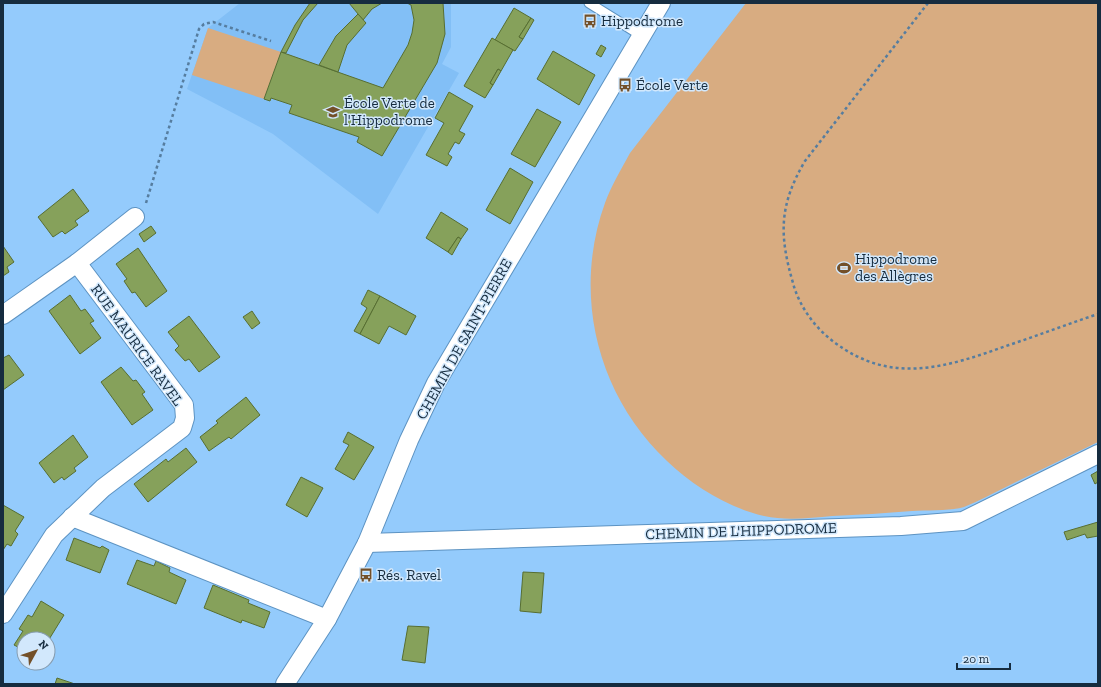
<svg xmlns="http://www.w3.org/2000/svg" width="1101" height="687" viewBox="0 0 1101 687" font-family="'Zilla Slab',serif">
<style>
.built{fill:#82bff6}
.green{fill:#d8ac81}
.building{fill:#86a15b;stroke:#576e31}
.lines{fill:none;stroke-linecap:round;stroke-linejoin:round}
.service-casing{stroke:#5d93c2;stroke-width:11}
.minor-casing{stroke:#5d93c2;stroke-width:20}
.path{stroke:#567d9f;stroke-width:2.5;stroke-dasharray:3 3;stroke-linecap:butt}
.service{stroke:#fff;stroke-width:9}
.minor{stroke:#fff;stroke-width:18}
.labels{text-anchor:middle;stroke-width:3;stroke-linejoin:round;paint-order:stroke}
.poi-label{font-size:15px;fill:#162c3f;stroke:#d2e8fc;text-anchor:start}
.street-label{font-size:15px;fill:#162c3f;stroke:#d2e8fc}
</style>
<rect width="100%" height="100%" fill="#94cbfc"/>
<path class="built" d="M 240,3 L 451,3 L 451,47 L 442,64 L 459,73 L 378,214 L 273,134 L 187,89 L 208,28 Z"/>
<g class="green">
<path d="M 746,3 L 1098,3 L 1098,442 C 1068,457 1038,471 1008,486 C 993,493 979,501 964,507 C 951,511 927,510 912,511 C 885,513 859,515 832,516 C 810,518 786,521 764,516 C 729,508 693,486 667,461 C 597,395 572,294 605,203 C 611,186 621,170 630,153 Z"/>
<path d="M 208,28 L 281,52 L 264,99 L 192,75 Z"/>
</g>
<g class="building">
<path d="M 310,3 L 318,3 L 303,20 L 286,53 L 281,52 L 295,25 Z"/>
<path d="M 349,3 L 382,3 L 372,9 L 363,20 Z"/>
<path d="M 407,3 L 443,3 L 445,34 L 437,63 L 382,156 L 357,142 L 359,137 L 289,113 L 292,105 L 271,98 L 270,101 L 264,99 L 281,52 L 383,88 L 408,45 L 412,33 L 414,20 L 411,5 Z"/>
<path d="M 514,8 L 531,18 L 519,37 L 523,39 L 515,51 L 495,40 Z"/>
<path d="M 358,14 L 366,23 L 347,45 L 338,72 L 319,65 L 336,36 Z"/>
<path d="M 531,18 L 534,20 L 523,39 L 519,37 Z"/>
<path d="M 492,38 L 513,50 L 501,71 L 498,69 L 490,83 L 493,85 L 485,98 L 464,86 Z"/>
<path d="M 601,45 L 606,48 L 601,57 L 596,54 Z"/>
<path d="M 553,51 L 595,75 L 579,105 L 537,79 Z"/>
<path d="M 498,69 L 501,71 L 493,85 L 490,83 Z"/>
<path d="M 449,92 L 473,106 L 459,131 L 465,134 L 459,144 L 455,142 L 448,154 L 452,157 L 447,166 L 426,155 L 444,123 L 435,118 Z"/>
<path d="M 537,109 L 561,122 L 535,167 L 511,154 Z"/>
<path d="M 510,168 L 533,182 L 510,224 L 486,210 Z"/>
<path d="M 73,189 L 89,211 L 75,221 L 78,225 L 65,234 L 62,231 L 53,237 L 38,217 Z"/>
<path d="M 441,212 L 468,229 L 461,239 L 458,237 L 448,252 L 426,238 Z"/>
<path d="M 151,226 L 156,233 L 144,242 L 139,234 Z"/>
<path d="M 458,237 L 461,239 L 452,255 L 448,252 Z"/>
<path d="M 3,246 L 14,262 L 7,267 L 9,272 L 3,276 Z"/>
<path d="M 138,248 L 167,291 L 146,307 L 135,292 L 132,293 L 124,281 L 127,279 L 116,264 Z"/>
<path d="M 368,290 L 380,296 L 360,334 L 354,331 L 367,308 L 361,304 Z"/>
<path d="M 70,295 L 81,311 L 85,309 L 94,321 L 90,323 L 101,338 L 80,354 L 49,311 Z"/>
<path d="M 380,296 L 416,316 L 406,335 L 389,326 L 379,344 L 360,334 Z"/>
<path d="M 252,311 L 260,323 L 252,329 L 243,317 Z"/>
<path d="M 189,316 L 220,357 L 199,372 L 189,359 L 185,361 L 175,350 L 179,346 L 168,332 Z"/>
<path d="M 9,355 L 24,375 L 3,390 L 3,358 Z"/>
<path d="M 121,367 L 133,381 L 136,380 L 145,392 L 142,394 L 153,410 L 132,425 L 101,382 Z"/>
<path d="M 246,397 L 260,415 L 231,439 L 229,437 L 209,451 L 200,437 L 218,423 L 216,421 Z"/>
<path d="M 348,432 L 374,447 L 354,480 L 335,469 L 349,445 L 343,442 Z"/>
<path d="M 73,435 L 88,457 L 74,468 L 76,471 L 64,480 L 62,477 L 54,483 L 39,463 Z"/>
<path d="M 186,448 L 197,462 L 148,502 L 134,484 L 166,459 L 168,462 Z"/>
<path d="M 1098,471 L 1098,482 L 1095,484 L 1091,475 Z"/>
<path d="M 301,477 L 323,488 L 307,517 L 286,505 Z"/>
<path d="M 3,505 L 24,517 L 15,531 L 18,534 L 11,546 L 7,544 L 3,550 Z"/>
<path d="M 1098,522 L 1098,536 L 1087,538 L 1085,534 L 1067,540 L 1064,532 Z"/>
<path d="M 74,538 L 100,548 L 102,546 L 109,550 L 100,573 L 66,560 Z"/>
<path d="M 137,560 L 154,566 L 156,561 L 170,568 L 169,572 L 186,580 L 176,604 L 127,584 Z"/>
<path d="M 523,572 L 544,573 L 541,613 L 520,611 Z"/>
<path d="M 213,585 L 249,600 L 248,603 L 270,612 L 264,628 L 242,620 L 241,623 L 204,608 Z"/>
<path d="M 41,601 L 64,615 L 48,641 L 48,639 L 24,639 L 24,650 L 14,645 L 23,631 L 19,629 L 28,615 L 32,617 Z"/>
<path d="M 408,626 L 429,627 L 425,663 L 402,660 Z"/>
<path d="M 57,678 L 75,684 L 55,684 Z"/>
</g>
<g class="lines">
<g class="service-casing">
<path id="service" d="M 589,3 L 642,36"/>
</g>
<g class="minor-casing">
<g id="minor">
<path d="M 77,263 L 135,217"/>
<path d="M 3,315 L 77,263 L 184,405 L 185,418 L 182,428 L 103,488 L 54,535 L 3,614"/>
<path d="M 72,517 L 327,619"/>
<path d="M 367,543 L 901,526 L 963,521 L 1098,454"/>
<path d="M 285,684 L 327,619 L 367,543 L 409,440 L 436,383 L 661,3"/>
</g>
</g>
<g class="path">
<path d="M 928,3 L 805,161 C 779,205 779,235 793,283 C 799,306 815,328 834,342 C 892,386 947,367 1009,345 C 1039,335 1068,324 1098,314"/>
<path d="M 146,203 L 199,29 L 204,24 L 213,22 L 271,41"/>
</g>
<use href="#service" class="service"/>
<use href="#minor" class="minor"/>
</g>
<defs>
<g id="bus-bare" transform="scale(1.08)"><path d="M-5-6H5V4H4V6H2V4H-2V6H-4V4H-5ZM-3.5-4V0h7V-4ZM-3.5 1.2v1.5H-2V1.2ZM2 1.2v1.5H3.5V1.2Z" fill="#735029" stroke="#d2e8fc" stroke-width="2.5" paint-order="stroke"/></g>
<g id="school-bare" transform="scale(1.08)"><path d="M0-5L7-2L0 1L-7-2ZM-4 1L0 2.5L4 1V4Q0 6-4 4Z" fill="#735029" stroke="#d2e8fc" stroke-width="2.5" paint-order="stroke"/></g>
<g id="stadium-bare" transform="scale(1.08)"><path d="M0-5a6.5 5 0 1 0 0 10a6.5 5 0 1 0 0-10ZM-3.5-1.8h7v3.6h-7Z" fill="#735029" stroke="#d2e8fc" stroke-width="2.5" paint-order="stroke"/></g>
</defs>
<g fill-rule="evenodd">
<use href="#bus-bare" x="590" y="21"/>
<use href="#bus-bare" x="625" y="85"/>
<use href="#school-bare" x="333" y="112"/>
<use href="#stadium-bare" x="844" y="268"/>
<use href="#bus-bare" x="366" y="575"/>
</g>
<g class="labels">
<g class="poi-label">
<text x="601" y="26">Hippodrome</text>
<text x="636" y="90">École Verte</text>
<text x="344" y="108">École Verte de<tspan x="344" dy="17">l'Hippodrome</tspan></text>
<text x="855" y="264">Hippodrome<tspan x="855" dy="17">des Allègres</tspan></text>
<text x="377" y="580">Rés. Ravel</text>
</g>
<g class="street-label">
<text transform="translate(464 339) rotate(-61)" y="5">CHEMIN DE SAINT-PIERRE</text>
<text transform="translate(137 345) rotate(54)" y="5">RUE MAURICE RAVEL</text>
<text transform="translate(741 531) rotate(-2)" y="5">CHEMIN DE L'HIPPODROME</text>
</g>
</g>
<rect width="1101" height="687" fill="none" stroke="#162c3f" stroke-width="8"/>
<g transform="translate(36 651) rotate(50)"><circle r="19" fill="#d2e8fc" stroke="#879db0"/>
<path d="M0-3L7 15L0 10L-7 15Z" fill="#735029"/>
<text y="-6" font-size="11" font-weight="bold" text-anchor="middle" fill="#162c3f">N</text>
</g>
<path d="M957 663v6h53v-6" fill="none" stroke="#162c3f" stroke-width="2"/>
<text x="963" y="663" font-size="12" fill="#162c3f" stroke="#d2e8fc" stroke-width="3" paint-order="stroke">20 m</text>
</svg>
